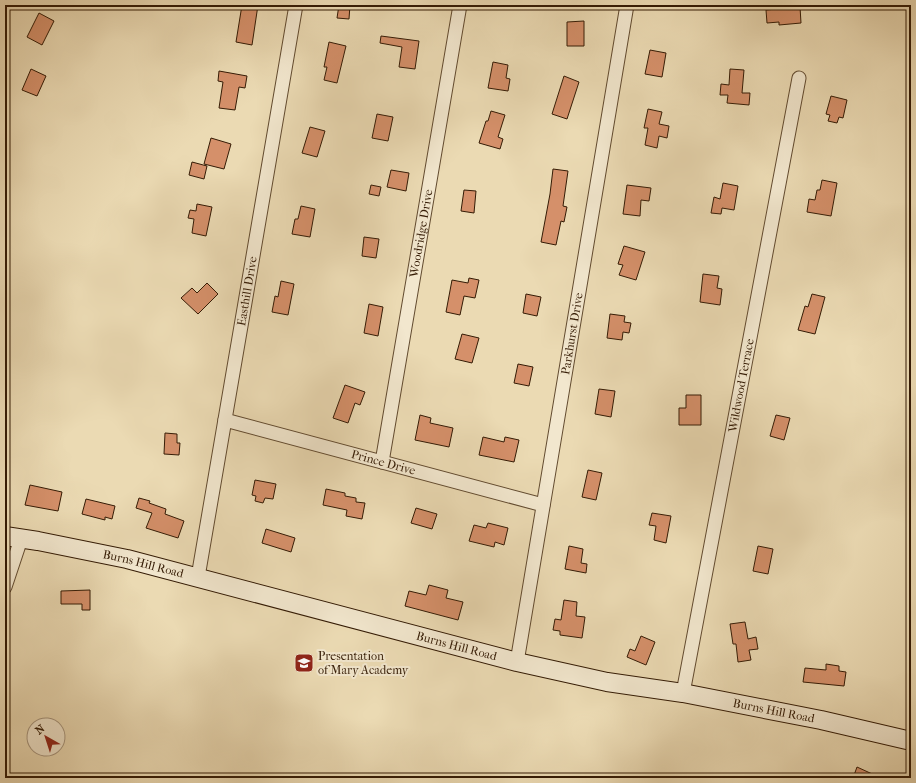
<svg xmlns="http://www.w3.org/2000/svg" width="916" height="783" viewBox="0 0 916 783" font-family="'IM FELL French Canon',serif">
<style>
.building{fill:#d5906a;stroke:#341b05}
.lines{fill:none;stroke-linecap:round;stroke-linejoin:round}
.street-casing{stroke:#624b30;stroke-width:15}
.secondary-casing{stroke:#341b05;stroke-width:20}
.street{stroke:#f2e7ce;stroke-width:13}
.secondary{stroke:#f2e7ce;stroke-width:18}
.labels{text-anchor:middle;stroke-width:4;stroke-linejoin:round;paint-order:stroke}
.street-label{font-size:12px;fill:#341b05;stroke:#f2e7ce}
.poi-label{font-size:12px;fill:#341b05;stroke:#f2e7ce;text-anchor:start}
</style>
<rect width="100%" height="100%" fill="#ebdab3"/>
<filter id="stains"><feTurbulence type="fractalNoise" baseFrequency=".005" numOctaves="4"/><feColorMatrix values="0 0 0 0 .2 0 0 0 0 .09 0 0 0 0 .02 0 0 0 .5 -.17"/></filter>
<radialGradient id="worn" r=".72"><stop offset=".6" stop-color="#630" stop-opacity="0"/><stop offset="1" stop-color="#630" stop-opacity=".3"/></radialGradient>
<g class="building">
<path d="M 242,5 L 258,5 L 252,45 L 236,42 Z"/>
<path d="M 339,5 L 350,5 L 349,19 L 337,18 Z"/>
<path d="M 800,7 L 801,23 L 779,25 L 779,22 L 767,23 L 766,10 Z"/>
<path d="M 39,13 L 54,21 L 42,45 L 27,37 Z"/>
<path d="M 584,21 L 584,46 L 567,46 L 567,22 Z"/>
<path d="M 381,36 L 419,41 L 415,69 L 399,67 L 402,47 L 380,43 Z"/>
<path d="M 329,42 L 346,46 L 337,83 L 324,80 L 327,67 L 324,67 Z"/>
<path d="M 650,50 L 666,53 L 662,77 L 645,74 Z"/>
<path d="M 493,62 L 508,65 L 506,78 L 510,79 L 508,91 L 488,88 Z"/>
<path d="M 31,69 L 46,76 L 37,96 L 22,90 Z"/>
<path d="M 730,69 L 744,70 L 742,93 L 750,93 L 749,105 L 727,103 L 728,95 L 720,95 L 721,84 L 729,85 Z"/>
<path d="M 219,71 L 247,76 L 245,88 L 239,87 L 235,110 L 219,108 L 223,82 L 218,81 Z"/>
<path d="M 564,76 L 579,82 L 567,119 L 552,114 Z"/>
<path d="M 831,96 L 847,100 L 843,118 L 839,117 L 837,123 L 828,121 L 830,115 L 826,114 Z"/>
<path d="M 648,109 L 662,112 L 659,124 L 669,126 L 667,138 L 659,136 L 657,148 L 645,145 L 648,128 L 644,128 Z"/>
<path d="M 491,111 L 505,115 L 498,137 L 503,139 L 500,149 L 479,143 L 486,121 L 488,121 Z"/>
<path d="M 377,114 L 393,117 L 388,141 L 372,138 Z"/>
<path d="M 310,127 L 325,131 L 317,157 L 302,153 Z"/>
<path d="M 211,138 L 231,144 L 224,169 L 204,164 Z"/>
<path d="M 192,162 L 207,166 L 204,179 L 189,175 Z"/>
<path d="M 553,169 L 568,171 L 563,206 L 567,207 L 564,222 L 561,221 L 556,245 L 541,242 L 550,194 Z"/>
<path d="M 391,170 L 409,173 L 406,191 L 387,187 Z"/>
<path d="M 822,180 L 837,183 L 831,216 L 807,212 L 809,199 L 815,200 L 817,190 L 820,190 Z"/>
<path d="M 723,183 L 738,186 L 734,210 L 722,208 L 721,214 L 711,213 L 714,197 L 720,199 Z"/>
<path d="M 371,185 L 381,187 L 379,196 L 369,194 Z"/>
<path d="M 627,185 L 651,188 L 649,201 L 641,200 L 640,216 L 623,214 Z"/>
<path d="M 464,190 L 476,191 L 474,213 L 461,211 Z"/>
<path d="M 197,204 L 212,207 L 206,236 L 192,233 L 194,219 L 188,218 L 190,210 L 196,211 Z"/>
<path d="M 301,206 L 315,209 L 310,237 L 292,234 L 295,219 L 298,219 Z"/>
<path d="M 364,237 L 379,239 L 376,258 L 362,256 Z"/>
<path d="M 624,246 L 645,252 L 636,280 L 619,275 L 623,265 L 618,264 Z"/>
<path d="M 703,274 L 719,276 L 717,288 L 722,289 L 720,305 L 700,302 Z"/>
<path d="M 469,278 L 479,280 L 475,298 L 464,296 L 460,315 L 446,312 L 452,280 L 468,283 Z"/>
<path d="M 281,281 L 294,284 L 288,315 L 272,312 L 275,296 L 278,297 Z"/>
<path d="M 207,283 L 218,294 L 198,314 L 181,298 L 192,288 L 197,293 Z"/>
<path d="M 526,294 L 541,297 L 537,316 L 523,313 Z"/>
<path d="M 812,294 L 825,297 L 815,334 L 798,330 L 805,306 L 808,307 Z"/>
<path d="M 369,304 L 383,307 L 378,336 L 364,333 Z"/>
<path d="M 610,314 L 625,316 L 624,322 L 631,323 L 629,333 L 623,332 L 622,340 L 607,338 Z"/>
<path d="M 462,334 L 479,338 L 472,363 L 455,359 Z"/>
<path d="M 518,364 L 533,367 L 529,386 L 514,383 Z"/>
<path d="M 345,385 L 365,392 L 360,405 L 355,403 L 348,423 L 333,418 Z"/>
<path d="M 599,389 L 615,391 L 611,417 L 595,414 Z"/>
<path d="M 686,395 L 701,395 L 701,425 L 679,425 L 679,408 L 686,408 Z"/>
<path d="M 420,415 L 431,418 L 430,423 L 453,428 L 449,447 L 415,440 Z"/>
<path d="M 776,415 L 790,418 L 784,440 L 770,436 Z"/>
<path d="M 165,433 L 177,434 L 177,443 L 180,443 L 179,455 L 164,454 Z"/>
<path d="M 483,437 L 504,442 L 505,437 L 519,440 L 514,462 L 479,455 Z"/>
<path d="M 588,470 L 602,473 L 596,500 L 582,497 Z"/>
<path d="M 255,480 L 276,484 L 273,499 L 265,498 L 263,503 L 255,501 L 256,496 L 252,495 Z"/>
<path d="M 30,485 L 62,492 L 58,511 L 25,505 Z"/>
<path d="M 326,489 L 345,493 L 345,496 L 356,498 L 356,502 L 365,503 L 362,519 L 346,516 L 347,510 L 323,505 Z"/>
<path d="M 139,498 L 150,501 L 149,503 L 166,509 L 165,514 L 184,521 L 178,538 L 146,528 L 152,513 L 136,508 Z"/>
<path d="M 86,499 L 115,506 L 112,519 L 105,517 L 105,520 L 82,514 Z"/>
<path d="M 416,508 L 437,514 L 432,529 L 411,523 Z"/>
<path d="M 652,513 L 671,516 L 666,543 L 654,540 L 656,526 L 649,525 Z"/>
<path d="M 488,523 L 508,528 L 504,545 L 495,542 L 494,547 L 469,541 L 474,525 L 486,528 Z"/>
<path d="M 266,529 L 295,538 L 291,552 L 262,543 Z"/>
<path d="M 569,546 L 583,549 L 581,563 L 587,564 L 586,573 L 565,569 Z"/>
<path d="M 758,546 L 773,549 L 768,574 L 753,571 Z"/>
<path d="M 429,585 L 448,590 L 446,598 L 463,602 L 458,620 L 405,606 L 409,591 L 426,595 Z"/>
<path d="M 90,590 L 90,610 L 82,610 L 82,604 L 61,604 L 61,591 Z"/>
<path d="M 564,600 L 577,602 L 576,616 L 585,617 L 582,638 L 560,635 L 560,631 L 553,630 L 555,619 L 561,620 Z"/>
<path d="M 745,622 L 748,639 L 756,637 L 758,649 L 749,650 L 751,660 L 738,662 L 736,644 L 733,644 L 730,624 Z"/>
<path d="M 641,636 L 655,642 L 646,665 L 627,657 L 630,649 L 635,651 Z"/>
<path d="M 826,664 L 839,666 L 839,671 L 846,672 L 844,686 L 803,682 L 805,668 L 826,670 Z"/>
<path d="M 857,767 L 881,778 L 853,778 Z"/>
</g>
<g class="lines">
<g class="street-casing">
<g id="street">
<path id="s1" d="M 225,420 L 543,505"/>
<path id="s2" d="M 382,462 L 460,5"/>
<path id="s3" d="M 198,577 L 296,5"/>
<path d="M 5,587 L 21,539"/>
<path id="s4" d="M 517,662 L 627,5"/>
<path id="s5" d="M 683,693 L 799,78"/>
</g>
</g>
<g class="secondary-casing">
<g id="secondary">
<path id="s6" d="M 5,536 L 38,541 L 127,559 L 517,662 L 607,682 L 683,693 L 821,720 L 911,741"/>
</g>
</g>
<use href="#street" class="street"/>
<use href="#secondary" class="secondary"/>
</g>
<defs>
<g id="school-square" transform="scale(1)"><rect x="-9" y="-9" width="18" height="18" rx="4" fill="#8f2418" stroke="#f2e7ce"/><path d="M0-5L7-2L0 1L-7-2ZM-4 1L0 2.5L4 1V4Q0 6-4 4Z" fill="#fff"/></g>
</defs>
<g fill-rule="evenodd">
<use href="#school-square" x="304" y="663"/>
</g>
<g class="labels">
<g class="street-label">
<text dy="4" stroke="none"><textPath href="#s2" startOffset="232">Woodridge Drive</textPath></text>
<text dy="4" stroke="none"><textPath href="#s3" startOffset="290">Easthill Drive</textPath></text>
<text dy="4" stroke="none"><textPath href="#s4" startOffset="333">Parkhurst Drive</textPath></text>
<text dy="4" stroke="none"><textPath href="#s5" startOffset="313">Wildwood Terrace</textPath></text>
<text dy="4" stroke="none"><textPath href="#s1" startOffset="164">Prince Drive</textPath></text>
<text dy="4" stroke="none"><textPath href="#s6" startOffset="141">Burns Hill Road</textPath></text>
<text dy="4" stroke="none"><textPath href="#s6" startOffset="465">Burns Hill Road</textPath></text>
<text dy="4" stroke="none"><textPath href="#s6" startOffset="789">Burns Hill Road</textPath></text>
</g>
<g class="poi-label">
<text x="318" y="660">Presentation<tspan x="318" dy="14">of Mary Academy</tspan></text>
</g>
</g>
<rect width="916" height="783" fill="none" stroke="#ebdab3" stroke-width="20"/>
<rect x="6" y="6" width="904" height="771" fill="none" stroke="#341b05" stroke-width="2"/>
<rect x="10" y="10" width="896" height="763" fill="none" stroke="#341b05"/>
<g transform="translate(46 737) rotate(321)"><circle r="19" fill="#f2e7ce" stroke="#a6957e"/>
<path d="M0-3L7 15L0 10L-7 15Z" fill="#8f2418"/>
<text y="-6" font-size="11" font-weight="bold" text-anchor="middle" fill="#341b05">N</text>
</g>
<rect width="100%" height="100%" filter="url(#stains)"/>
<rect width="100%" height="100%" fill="url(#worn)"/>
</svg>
